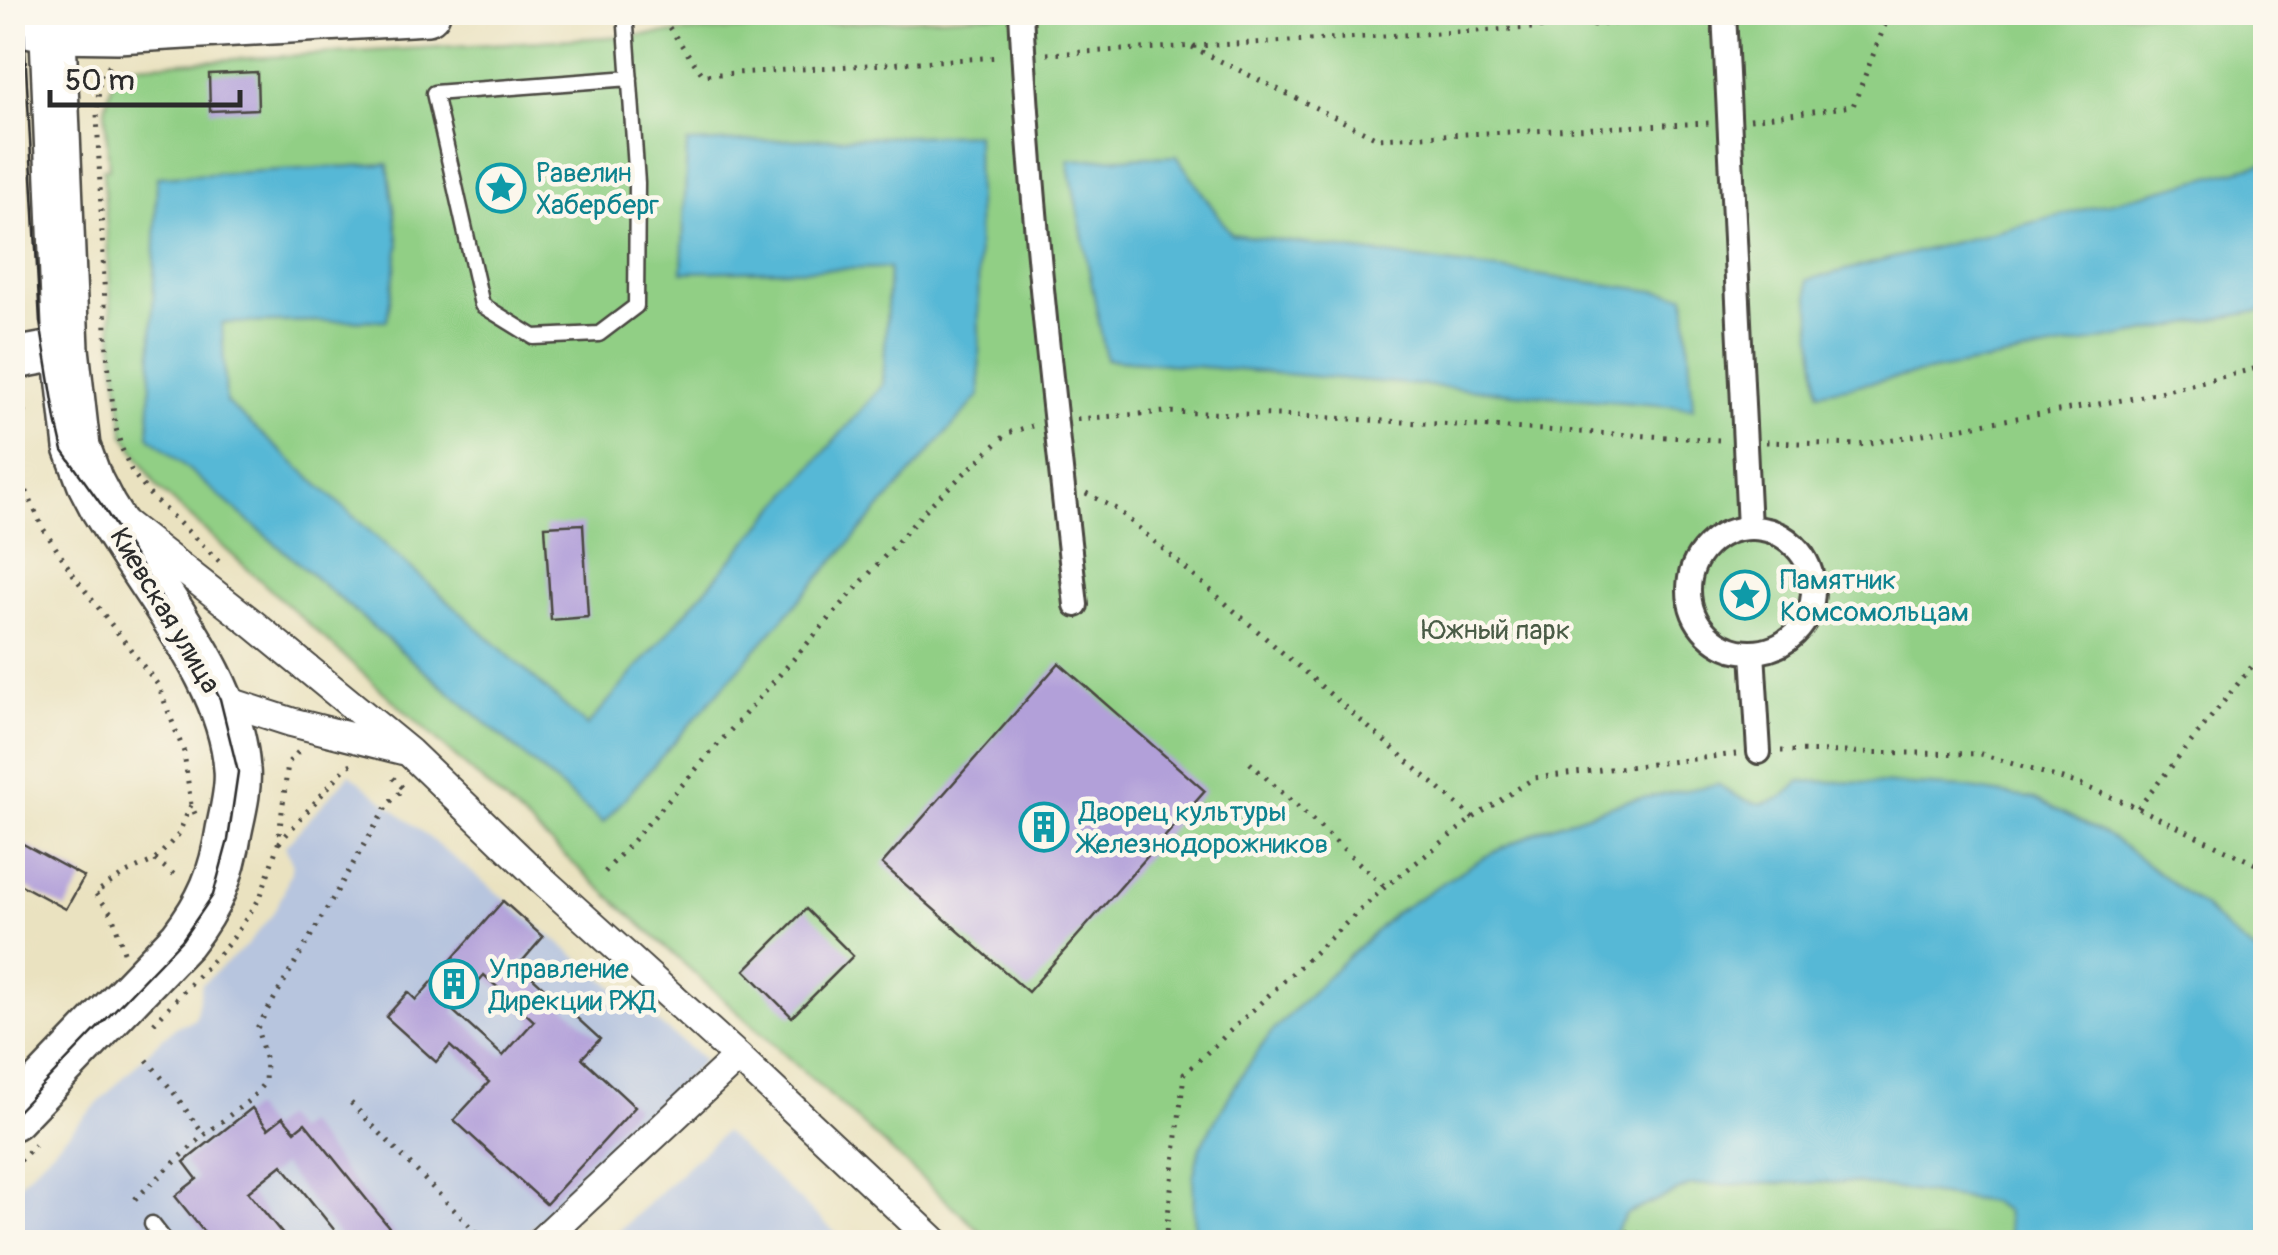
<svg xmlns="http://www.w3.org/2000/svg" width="2278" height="1255" viewBox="0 0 2278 1255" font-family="Pangolin,sans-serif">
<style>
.industrial{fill:#b7c5de}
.green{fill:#91cf85;stroke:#5e7d58;stroke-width:2.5}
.water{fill:#57b8d6;stroke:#417280;stroke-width:2.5}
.building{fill:#b2a0d9;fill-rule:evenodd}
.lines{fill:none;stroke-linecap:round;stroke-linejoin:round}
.service-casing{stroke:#484641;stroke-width:19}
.pedestrian-casing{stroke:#484641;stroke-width:28}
.minor-casing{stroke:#484641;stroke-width:32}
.secondary-casing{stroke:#484641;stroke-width:45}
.primary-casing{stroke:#484641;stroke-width:50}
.path{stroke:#484641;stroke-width:5;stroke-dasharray:2.5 8;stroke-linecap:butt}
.service{stroke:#fff;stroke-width:14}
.pedestrian{stroke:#fff;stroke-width:22}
.minor{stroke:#fff;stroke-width:28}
.secondary{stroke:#fff;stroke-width:40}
.primary{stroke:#fff;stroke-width:45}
.tram{stroke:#2b2b2b;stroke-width:2.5}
.labels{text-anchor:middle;stroke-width:9;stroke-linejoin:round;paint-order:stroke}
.culture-label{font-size:28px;fill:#0d838f;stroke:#fbf7ec;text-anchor:start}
.street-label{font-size:28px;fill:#2b2b2b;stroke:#fbf7ec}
.park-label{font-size:28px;fill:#4a5c46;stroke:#fbf7ec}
</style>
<rect width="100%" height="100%" fill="#fbf7ec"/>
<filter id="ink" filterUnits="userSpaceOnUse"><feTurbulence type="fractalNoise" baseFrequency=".01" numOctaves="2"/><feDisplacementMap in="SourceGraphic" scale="20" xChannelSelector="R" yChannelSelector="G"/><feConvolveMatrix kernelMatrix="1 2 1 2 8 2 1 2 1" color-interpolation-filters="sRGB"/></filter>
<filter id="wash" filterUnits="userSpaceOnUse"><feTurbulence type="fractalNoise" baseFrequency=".0048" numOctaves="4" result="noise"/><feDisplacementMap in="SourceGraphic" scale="40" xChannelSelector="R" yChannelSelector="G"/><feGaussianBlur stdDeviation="2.25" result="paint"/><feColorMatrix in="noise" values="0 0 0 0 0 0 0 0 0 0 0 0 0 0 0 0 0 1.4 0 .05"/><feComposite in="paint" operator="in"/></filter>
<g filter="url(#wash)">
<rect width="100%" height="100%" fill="#eae2c0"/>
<g class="industrial">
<path d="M 350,774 L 704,1060 L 559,1210 L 511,1242 L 13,1242 L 13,1190 L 156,1044 L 177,1026 L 195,1019 L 202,984 L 247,945 L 272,915 L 283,894 L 293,865 L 285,846 Z"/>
<path d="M 724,1132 L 846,1242 L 607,1242 Z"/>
</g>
<path class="green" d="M 1034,12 L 2265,13 L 2265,1242 L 992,1242 L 158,488 L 124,434 L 113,343 L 103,169 L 109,169 L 105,108 L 117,66 Z"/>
<g class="water">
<path d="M 976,134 L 980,395 L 603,823 L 149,436 L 157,177 L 388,164 L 399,245 L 387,320 L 222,323 L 226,402 L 587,726 L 883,385 L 889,268 L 682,272 L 687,143 Z"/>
<path d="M 1177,156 L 1231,234 L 1685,295 L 1693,408 L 1106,359 L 1068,160 Z"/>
<path d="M 2265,163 L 2265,310 L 1819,392 L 1807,280 Z"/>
<path d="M 1800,781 L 1875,783 L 1966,788 L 2035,799 L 2114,839 L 2205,908 L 2229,932 L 2265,960 L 2265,1242 L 2011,1242 L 2006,1211 L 1991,1202 L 1846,1182 L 1691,1185 L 1626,1214 L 1609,1242 L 1195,1242 L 1193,1178 L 1200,1147 L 1238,1081 L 1270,1034 L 1333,971 L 1395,913 L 1484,857 L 1543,829 L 1626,801 L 1718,784 C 1749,807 1772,813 1800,781 Z"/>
</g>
<g id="blocks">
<g class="building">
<path d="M 257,72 L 258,109 L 210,111 L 209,74 Z"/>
<path d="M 583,524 L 588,617 L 551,620 L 545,526 Z"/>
<path d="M 1059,663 L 1205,791 L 1028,992 L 882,864 Z"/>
<path d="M 12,838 L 84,877 L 66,909 L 12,880 Z"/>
<path d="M 503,901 L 543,937 L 519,965 L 600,1039 L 582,1058 L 635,1107 L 546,1204 L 454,1120 L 489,1082 L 450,1046 L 436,1062 L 386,1017 L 408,992 L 416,1000 ZM 484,975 L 534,1021 L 503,1056 L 453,1011 Z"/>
<path d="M 806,909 L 853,956 L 792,1017 L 745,970 Z"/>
<path d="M 252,1108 L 268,1129 L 283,1117 L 295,1131 L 305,1123 L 401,1242 L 344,1242 L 282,1165 L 248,1192 L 289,1242 L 212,1242 L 175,1196 L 197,1179 L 184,1162 Z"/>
</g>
</g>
</g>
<g filter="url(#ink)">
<use href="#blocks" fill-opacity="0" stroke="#484641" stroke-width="2.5"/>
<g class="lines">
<g class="service-casing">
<g id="service">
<path d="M 625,12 L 637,183 L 636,306 L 599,334 L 534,337 L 482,305 L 434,93 L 630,78"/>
<path d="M 152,1224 L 166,1242"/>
</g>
</g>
<g class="pedestrian-casing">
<g id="pedestrian">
<path d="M 1021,12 C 1031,211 1054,408 1076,605"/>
<path d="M 1724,12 L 1749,528"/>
<circle cx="1751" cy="590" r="62"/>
<path d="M 1753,652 L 1759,752"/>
</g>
</g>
<g class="minor-casing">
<g id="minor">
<path d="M 124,523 L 253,624 L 409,752 L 540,878 L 738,1057 L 935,1242"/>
<path d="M 220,699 L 291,722 L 402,750"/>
<path d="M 540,1242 L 738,1057"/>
</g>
</g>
<g class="secondary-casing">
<path id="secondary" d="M 12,357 L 17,358 L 66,349"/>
</g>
<g class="primary-casing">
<g id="primary">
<path d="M 12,21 L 52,29 L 117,30 L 427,12"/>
<path d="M 12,1117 L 182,940 C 210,904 222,875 229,830 C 233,811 239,788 237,769 C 232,695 179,625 140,565 C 127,546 115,526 103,507 L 90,482 L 77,447 L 66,349 L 52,12"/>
</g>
</g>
<g class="path">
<path d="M 1746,16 L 1800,12"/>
<path d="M 663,19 L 703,75 L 1001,57"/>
<path d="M 1192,47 L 1377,138 L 1709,123"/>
<path d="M 1047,54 L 1700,19"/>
<path d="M 109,66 L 100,76 L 97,113 L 107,353 L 115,425 L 122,449 L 132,472 L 151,496 L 220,562"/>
<path d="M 1750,119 L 1853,106 L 1890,12"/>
<path d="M 12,248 L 19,324"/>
<path d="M 21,390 L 25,411 L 15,464 L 42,527 L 77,580 L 158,685 L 184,752 L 191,805 L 197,818"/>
<path d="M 1077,419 L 1165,412 L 1280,415 L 1720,440"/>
<path d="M 1766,442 L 1859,445 L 2134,398 L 2266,366"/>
<path d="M 1086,493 L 1118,510 L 1473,818"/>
<path d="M 1781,751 L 1981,754 L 2076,783 L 2138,808 L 2266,869"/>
<path d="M 1250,763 L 1385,887"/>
<path d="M 2138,808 L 2257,660"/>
<path d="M 279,843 L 347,766 L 352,764"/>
<path d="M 155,860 L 180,879"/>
<path d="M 605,872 L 930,505 L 1008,433 L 1032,426"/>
<path d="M 124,952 L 112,914 L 95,893 L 124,874 L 155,860 L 178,835 L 191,805"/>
<path d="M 154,1023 L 231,941 L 260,898 L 278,844 L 288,763 L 299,751"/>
<path d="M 147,1060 L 171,1089 L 204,1135"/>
<path d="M 351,1103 L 485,1242"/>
<path d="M 12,1168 L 35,1145"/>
<path d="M 135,1199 L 204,1135 L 251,1099 L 265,1082 L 266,1061 L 257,1028 L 388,804 L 404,789 L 390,775"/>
<path d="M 1165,1242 L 1184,1074 L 1385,887 L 1473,818 L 1534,778 L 1736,754"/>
<path d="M 1623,1242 L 1628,1232 L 1714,1242"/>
</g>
<use href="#service" class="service"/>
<use href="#pedestrian" class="pedestrian"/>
<use href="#minor" class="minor"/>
<use href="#secondary" class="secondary"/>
<use href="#primary" class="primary"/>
<path class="tram" d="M 12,1117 L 182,940 L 213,895 L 228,840 L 238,772 L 220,699 L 196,652 L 103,507 L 63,451 L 56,420 L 40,322 L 23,12"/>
</g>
</g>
<defs>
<g id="sight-ring" transform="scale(2.5)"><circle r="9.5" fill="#fbf7ec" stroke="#0f9aa8" stroke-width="1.5"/><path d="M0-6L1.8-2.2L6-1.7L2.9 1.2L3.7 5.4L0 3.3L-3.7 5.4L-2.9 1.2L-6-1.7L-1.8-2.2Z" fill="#0f9aa8"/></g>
<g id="building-ring" transform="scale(2.5)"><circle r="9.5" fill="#fbf7ec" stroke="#0f9aa8" stroke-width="1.5"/><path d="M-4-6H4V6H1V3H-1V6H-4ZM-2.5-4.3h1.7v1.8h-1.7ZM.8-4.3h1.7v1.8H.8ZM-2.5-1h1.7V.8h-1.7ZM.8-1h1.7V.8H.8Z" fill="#0f9aa8"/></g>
</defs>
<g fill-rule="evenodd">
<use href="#sight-ring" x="501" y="188"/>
<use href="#sight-ring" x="1745" y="595"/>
<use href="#building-ring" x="1044" y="827"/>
<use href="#building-ring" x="454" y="984"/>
</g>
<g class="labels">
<g class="culture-label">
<text x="536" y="182">Равелин<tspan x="536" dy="32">Хаберберг</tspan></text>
<text x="1780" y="589">Памятник<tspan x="1780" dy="32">Комсомольцам</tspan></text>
<text x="1079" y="821">Дворец культуры<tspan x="1079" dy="32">Железнодорожников</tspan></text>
<text x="489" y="978">Управление<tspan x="489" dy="32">Дирекции РЖД</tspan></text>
</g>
<g class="street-label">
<text transform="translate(166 610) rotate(59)" y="10">Киевская улица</text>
</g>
<g class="park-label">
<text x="1496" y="639">Южный парк</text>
</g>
</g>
<rect width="2278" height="1255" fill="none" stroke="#fbf7ec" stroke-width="50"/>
<path d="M50 90v15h190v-15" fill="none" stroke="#2b2b2b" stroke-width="5"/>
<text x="65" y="90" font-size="30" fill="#2b2b2b" stroke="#fbf7ec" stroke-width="8" paint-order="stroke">50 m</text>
</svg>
